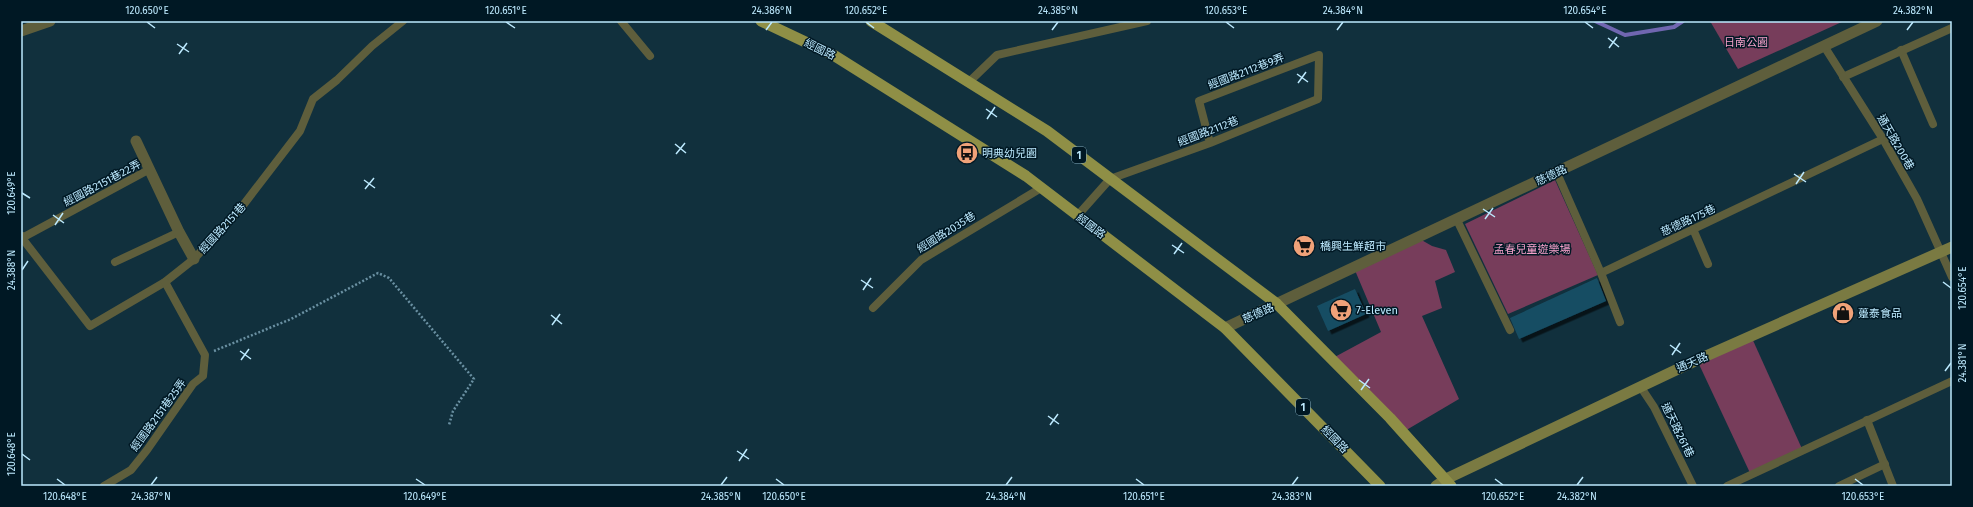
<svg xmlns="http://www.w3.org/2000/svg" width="1973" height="507" viewBox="0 0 1973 507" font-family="'Fira Sans','Noto Sans TC',sans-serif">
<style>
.green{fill:#773d5b}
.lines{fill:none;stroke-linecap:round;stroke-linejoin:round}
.stream{stroke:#7066b0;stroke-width:4}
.building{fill:#174d63;filter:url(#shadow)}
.path{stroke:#6a90a2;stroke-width:2.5;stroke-dasharray:2 2;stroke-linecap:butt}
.service{stroke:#5e5e3c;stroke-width:8}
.minor{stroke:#5e5e3c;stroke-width:11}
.secondary{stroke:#7a7a42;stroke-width:11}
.primary{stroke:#8f8f46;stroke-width:11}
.ticks{fill:none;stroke:#bce9fe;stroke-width:1.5}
.labels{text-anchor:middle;stroke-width:3;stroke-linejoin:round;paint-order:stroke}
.shield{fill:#001824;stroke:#84aabd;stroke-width:1}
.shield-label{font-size:10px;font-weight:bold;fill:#bce9fe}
.park-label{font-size:11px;fill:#f7a1cb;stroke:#001824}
.street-label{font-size:11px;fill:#bce9fe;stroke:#001824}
.poi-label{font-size:11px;fill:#bce9fe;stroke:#001824;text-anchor:start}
.neatline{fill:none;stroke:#bce9fe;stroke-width:1.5}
.ticks-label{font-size:10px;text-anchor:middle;fill:#bce9fe}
</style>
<defs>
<filter id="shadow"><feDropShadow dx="3.5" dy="3.5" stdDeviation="0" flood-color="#0009"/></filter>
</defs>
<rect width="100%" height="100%" fill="#11303d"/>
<g class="green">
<path d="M 1710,21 L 1844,21 L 1738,69 Z"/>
<path d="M 1555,180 L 1598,275 L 1508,314 L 1465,224 Z"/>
<path d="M 1418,238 L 1432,246 L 1446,250 L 1455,272 L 1435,281 L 1442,308 L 1422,316 L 1459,399 L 1403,432 L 1331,359 L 1381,332 L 1354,268 Z"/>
<path d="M 1751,336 L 1803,451 L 1751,475 L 1697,360 Z"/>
</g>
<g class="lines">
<path class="stream" d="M 1595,21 L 1625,35 L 1674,27 L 1683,21"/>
</g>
<g class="building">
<path d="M 1597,278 L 1606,301 L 1519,339 L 1510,318 Z"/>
<path d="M 1355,289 L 1366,314 L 1328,331 L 1317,306 Z"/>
</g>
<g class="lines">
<path class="path" d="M 214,351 L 291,319 L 378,273 L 389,278 L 474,379 L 453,411 L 449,425"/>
<g class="service">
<path d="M 621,21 L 650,56"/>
<path d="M 1824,46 L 1883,139 L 1917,199 L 1952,277"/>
<path d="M 1901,50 L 1933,124"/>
<path d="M 1843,77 L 1952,28"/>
<path d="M 969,82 L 997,55 L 1147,21"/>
<path d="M 150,169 L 22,238 L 90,326 L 165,282 L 194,259 L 241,208 L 300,131 L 313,99 L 337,80 L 372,46 L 403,21"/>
<path d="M 1557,173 L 1601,273 L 1883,139"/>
<path d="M 1078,215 L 1110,179 L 1210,143 L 1318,99 L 1319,55 L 1199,101 L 1210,143"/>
<path d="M 1457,220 L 1510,330"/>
<path d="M 1693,229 L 1708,264"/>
<path d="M 115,262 L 179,232"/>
<path d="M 1601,273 L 1620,322"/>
<path d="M 873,308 L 921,260 L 1041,188"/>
<path d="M 1640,386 L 1654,407 L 1693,486"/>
<path d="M 1867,420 L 1893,486"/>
<path d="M 104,486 L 131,470 L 147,450 L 193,384 L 203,376 L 205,355 L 165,282"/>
<path d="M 1727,486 L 1952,381"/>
<path d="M 1839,486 L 1885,464"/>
</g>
<g class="minor">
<path d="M 21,31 L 50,21"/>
<path d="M 136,141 L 179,232 L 194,259"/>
<path d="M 21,237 L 22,238"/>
<path d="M 1225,328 L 1877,21"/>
</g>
<path class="secondary" d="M 1436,486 L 1446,479 L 1697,360 L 1952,247"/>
<g class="primary">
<path d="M 761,21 L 835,56 L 1026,176 L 1225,328 L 1380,486"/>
<path d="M 871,21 L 1047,131 L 1277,304 L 1390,418 L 1451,486"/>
</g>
</g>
<path class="ticks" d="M 147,22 L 155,28M 506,22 L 515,28M 866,22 L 874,28M 1226,22 L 1234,28M 1585,22 L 1593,28M 766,30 L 772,22M 1052,30 L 1058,22M 1337,30 L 1343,22M 1907,30 L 1913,22M 1608,38 L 1619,47M 177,44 L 189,52M 1609,48 L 1617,37M 179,54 L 187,43M 1297,74 L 1308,82M 1298,83 L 1306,72M 986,109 L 997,117M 987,119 L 995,107M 675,144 L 686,153M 676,154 L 685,143M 1794,174 L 1806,182M 364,180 L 375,188M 1796,184 L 1804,172M 365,189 L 374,178M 22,193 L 30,198M 1483,209 L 1495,217M 53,215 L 64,223M 1485,219 L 1493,208M 55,225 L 63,213M 1172,245 L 1184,253M 1174,254 L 1182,243M 22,270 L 28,261M 861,280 L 873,288M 1943,282 L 1951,288M 863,290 L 871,278M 551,315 L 562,324M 552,325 L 560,314M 1670,345 L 1681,353M 240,351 L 251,359M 1672,355 L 1680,343M 241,360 L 249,349M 1945,371 L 1951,363M 1359,380 L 1370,388M 1361,390 L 1369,379M 1048,416 L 1059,424M 1050,425 L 1058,414M 737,451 L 749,459M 22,454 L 30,460M 739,461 L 747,449M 57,479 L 65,485M 416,479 L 425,485M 776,479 L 784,485M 1136,479 L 1144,485M 1495,479 L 1503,485M 1855,479 L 1863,485M 151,485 L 157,477M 721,485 L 727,477M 1006,485 L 1012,477M 1292,485 L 1298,477M 1577,485 L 1583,477"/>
<defs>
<g id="bus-disc" transform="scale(1.15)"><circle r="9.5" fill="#f0a279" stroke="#001824"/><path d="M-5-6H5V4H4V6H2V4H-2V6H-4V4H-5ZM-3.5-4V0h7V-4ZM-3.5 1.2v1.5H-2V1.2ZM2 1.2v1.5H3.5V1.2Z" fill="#111"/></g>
<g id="supermarket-disc" transform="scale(1.15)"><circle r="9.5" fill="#f0a279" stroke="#001824"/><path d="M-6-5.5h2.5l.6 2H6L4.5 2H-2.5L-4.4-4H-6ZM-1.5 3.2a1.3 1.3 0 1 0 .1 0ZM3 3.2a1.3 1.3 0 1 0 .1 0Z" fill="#111"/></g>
<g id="shop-disc" transform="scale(1.15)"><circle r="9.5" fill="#f0a279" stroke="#001824"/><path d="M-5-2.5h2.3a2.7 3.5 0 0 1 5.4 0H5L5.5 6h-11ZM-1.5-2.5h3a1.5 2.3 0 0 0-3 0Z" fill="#111"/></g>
</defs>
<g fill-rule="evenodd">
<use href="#bus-disc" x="967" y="153"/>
<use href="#supermarket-disc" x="1304" y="246"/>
<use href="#supermarket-disc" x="1341" y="310"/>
<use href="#shop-disc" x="1843" y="313"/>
</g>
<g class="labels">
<g class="shield">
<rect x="1072" y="147" width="14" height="16" rx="3"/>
<rect x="1296" y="399" width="14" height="16" rx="3"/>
</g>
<g class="shield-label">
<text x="1079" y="159">1</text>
<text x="1303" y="411">1</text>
</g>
<g class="park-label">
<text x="1746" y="46">日南公園</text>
<text x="1532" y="253">孟春兒童遊樂場</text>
</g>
<g class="street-label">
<text transform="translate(820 49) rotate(26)" y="4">經國路</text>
<text transform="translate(1246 71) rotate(-21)" y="4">經國路2112巷9弄</text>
<text transform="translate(1208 131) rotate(-21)" y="4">經國路2112巷</text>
<text transform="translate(1896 142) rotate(60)" y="4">通天路200巷</text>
<text transform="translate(1551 175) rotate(-25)" y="4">慈德路</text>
<text transform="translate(102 183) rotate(-28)" y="4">經國路2151巷22弄</text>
<text transform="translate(1688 220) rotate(-25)" y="4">慈德路175巷</text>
<text transform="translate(1091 226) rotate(37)" y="4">經國路</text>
<text transform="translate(222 228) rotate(-48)" y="4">經國路2151巷</text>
<text transform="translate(946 232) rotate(-32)" y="4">經國路2035巷</text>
<text transform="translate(1258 313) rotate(-24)" y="4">慈德路</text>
<text transform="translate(1692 362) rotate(-24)" y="4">通天路</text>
<text transform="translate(158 415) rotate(-54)" y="4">經國路2151巷25弄</text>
<text transform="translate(1678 430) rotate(64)" y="4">通天路261巷</text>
<text transform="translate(1335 439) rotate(46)" y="4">經國路</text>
</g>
<g class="poi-label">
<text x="982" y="157">明典幼兒園</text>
<text x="1320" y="250">橋興生鮮超市</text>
<text x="1356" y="314">7-Eleven</text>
<text x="1858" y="317">躉泰食品</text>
</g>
</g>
<rect width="1973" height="507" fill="none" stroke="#001824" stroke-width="44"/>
<rect x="22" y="22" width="1929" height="463" class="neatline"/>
<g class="ticks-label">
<text x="147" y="14">120.650°E</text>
<text x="506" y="14">120.651°E</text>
<text x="772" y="14">24.386°N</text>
<text x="866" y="14">120.652°E</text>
<text x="1058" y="14">24.385°N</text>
<text x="1226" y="14">120.653°E</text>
<text x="1343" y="14">24.384°N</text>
<text x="1585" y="14">120.654°E</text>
<text x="1913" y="14">24.382°N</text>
<text transform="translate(11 193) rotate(-90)" y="4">120.649°E</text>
<text transform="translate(11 270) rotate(-90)" y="4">24.388°N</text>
<text transform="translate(1962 288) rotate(-90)" y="4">120.654°E</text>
<text transform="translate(1962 363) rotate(-90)" y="4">24.381°N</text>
<text transform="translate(11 454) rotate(-90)" y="4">120.648°E</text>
<text x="65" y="500">120.648°E</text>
<text x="151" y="500">24.387°N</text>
<text x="425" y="500">120.649°E</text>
<text x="721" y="500">24.385°N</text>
<text x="784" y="500">120.650°E</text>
<text x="1006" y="500">24.384°N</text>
<text x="1144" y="500">120.651°E</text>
<text x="1292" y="500">24.383°N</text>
<text x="1503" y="500">120.652°E</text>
<text x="1577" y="500">24.382°N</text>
<text x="1863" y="500">120.653°E</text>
</g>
</svg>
